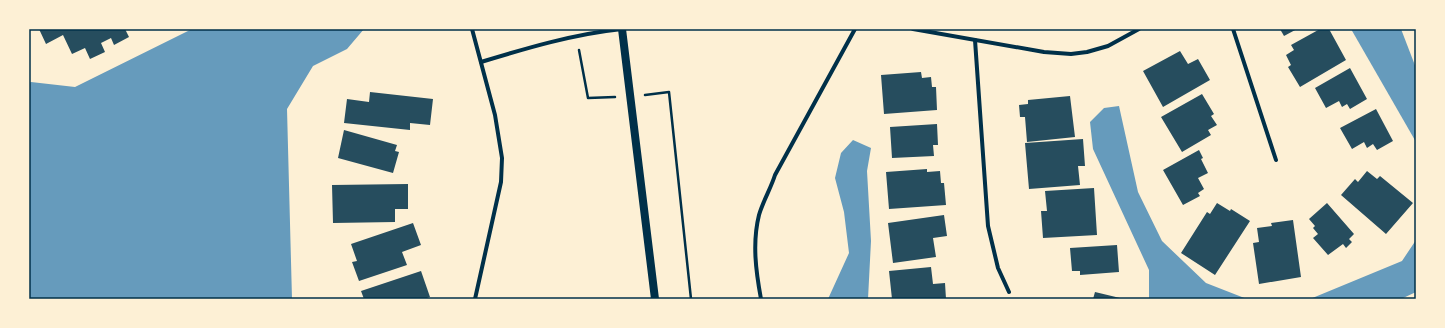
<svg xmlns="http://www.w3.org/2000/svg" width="1445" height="328" viewBox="0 0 1445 328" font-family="Helvetica,sans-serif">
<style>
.water{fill:#669bbc}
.building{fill:#264d5e}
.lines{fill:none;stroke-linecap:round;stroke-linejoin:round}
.path{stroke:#003049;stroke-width:2.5}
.minor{stroke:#003049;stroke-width:4}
.secondary{stroke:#003049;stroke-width:8}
.neatline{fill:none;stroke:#003049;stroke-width:1.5}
</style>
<rect width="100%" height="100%" fill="#fdf0d5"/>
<g class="water">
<path d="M 192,29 L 364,29 L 347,49 L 313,66 L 287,109 L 292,299 L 29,299 L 29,83 L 31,82 L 75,87 Z"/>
<path d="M 1351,29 L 1401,29 L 1416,68 L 1416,142 Z"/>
<path d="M 1119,106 L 1138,192 L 1162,241 L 1206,283 L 1247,299 L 1149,299 L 1149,270 L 1093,149 L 1090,122 L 1104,108 Z"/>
<path d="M 853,140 L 871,148 L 867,171 L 871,241 L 868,299 L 828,299 L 849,253 L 844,212 L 835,178 L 841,153 Z"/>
<path d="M 1416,240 L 1416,292 L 1401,299 L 1310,299 L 1402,261 Z"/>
</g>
<g class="building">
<path d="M 39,29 L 125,29 L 129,37 L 114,45 L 111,38 L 101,43 L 105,52 L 90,59 L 85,48 L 72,54 L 63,35 L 46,44 Z"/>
<path d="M 1280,29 L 1297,29 L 1284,36 Z"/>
<path d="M 1320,29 L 1329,29 L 1346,60 L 1300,87 L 1288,67 L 1291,65 L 1286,55 L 1294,50 L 1291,45 Z"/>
<path d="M 1180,51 L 1188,64 L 1198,59 L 1210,80 L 1163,107 L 1143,71 Z"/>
<path d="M 1350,68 L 1367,99 L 1350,109 L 1347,104 L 1342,107 L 1339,101 L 1326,108 L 1315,88 Z"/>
<path d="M 921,72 L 922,78 L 931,77 L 932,87 L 936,87 L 937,110 L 884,114 L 881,75 Z"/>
<path d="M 370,92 L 433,99 L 430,125 L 410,123 L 410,130 L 344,123 L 347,99 L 369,102 Z"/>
<path d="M 1202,94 L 1214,114 L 1211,116 L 1217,125 L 1208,130 L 1211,135 L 1182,152 L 1161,117 Z"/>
<path d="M 1070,96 L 1075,137 L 1027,142 L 1025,117 L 1020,117 L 1019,105 L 1028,104 L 1028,100 Z"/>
<path d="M 1376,109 L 1393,141 L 1377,150 L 1373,144 L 1367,148 L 1364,142 L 1352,149 L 1340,128 Z"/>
<path d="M 937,124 L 938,145 L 933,145 L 934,156 L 892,158 L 890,127 Z"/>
<path d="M 344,130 L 397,145 L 395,151 L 399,152 L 393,173 L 338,158 Z"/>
<path d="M 1083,139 L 1085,166 L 1078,166 L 1080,185 L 1029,189 L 1025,143 Z"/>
<path d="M 1199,150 L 1203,158 L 1201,159 L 1208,173 L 1198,178 L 1204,189 L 1198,193 L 1200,196 L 1183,205 L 1163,170 Z"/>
<path d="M 927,169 L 927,172 L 940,171 L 941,183 L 944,183 L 946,205 L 889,209 L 886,172 Z"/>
<path d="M 1367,171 L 1377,179 L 1380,176 L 1413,203 L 1386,234 L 1341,195 L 1355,179 L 1358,182 Z"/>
<path d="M 408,184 L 408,209 L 395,209 L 395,222 L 333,223 L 332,185 Z"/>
<path d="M 1094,188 L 1097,235 L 1043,238 L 1041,211 L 1047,211 L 1045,191 Z"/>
<path d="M 1217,203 L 1230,211 L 1231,209 L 1250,221 L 1215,275 L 1181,253 L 1207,212 L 1210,214 Z"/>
<path d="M 1327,203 L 1354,234 L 1349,239 L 1352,242 L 1346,248 L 1343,244 L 1328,255 L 1313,238 L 1318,234 L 1313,228 L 1315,226 L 1309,219 Z"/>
<path d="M 944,215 L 947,236 L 933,238 L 936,257 L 893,263 L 888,223 Z"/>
<path d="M 1293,220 L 1301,277 L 1259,284 L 1253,243 L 1259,242 L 1257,228 L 1272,226 L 1271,223 Z"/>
<path d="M 413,223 L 421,245 L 402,252 L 407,265 L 359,281 L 352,262 L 357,261 L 351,244 Z"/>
<path d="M 1117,245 L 1119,272 L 1080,275 L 1080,271 L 1072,271 L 1070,248 Z"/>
<path d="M 931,267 L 933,284 L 945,283 L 946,299 L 892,299 L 889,271 Z"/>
<path d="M 421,271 L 430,297 L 424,299 L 364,299 L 361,291 Z"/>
<path d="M 1095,292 L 1120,298 L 1119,299 L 1093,299 Z"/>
</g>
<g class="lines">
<g class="path">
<path d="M 579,50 L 588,98 L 615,97"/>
<path d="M 645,95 L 669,92 L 691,299"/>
</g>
<g class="minor">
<path d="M 472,29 L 495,115 L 502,158 L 501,182 L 475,299"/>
<path d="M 913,29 L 1044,52 L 1071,54 L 1087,52 L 1108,46 L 1139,29"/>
<path d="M 1233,29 L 1276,160"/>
<path d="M 975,40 L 988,226 L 998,268 L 1009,292"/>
<path d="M 481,62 C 527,48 574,34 622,29"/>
<path d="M 761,299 C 756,272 752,243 759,215 C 763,201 771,188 775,175 L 855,29"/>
</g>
<path class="secondary" d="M 622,29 L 655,299"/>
</g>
<rect width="1445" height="328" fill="none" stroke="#fdf0d5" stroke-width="60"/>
<rect x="30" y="30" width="1385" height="268" class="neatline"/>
</svg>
